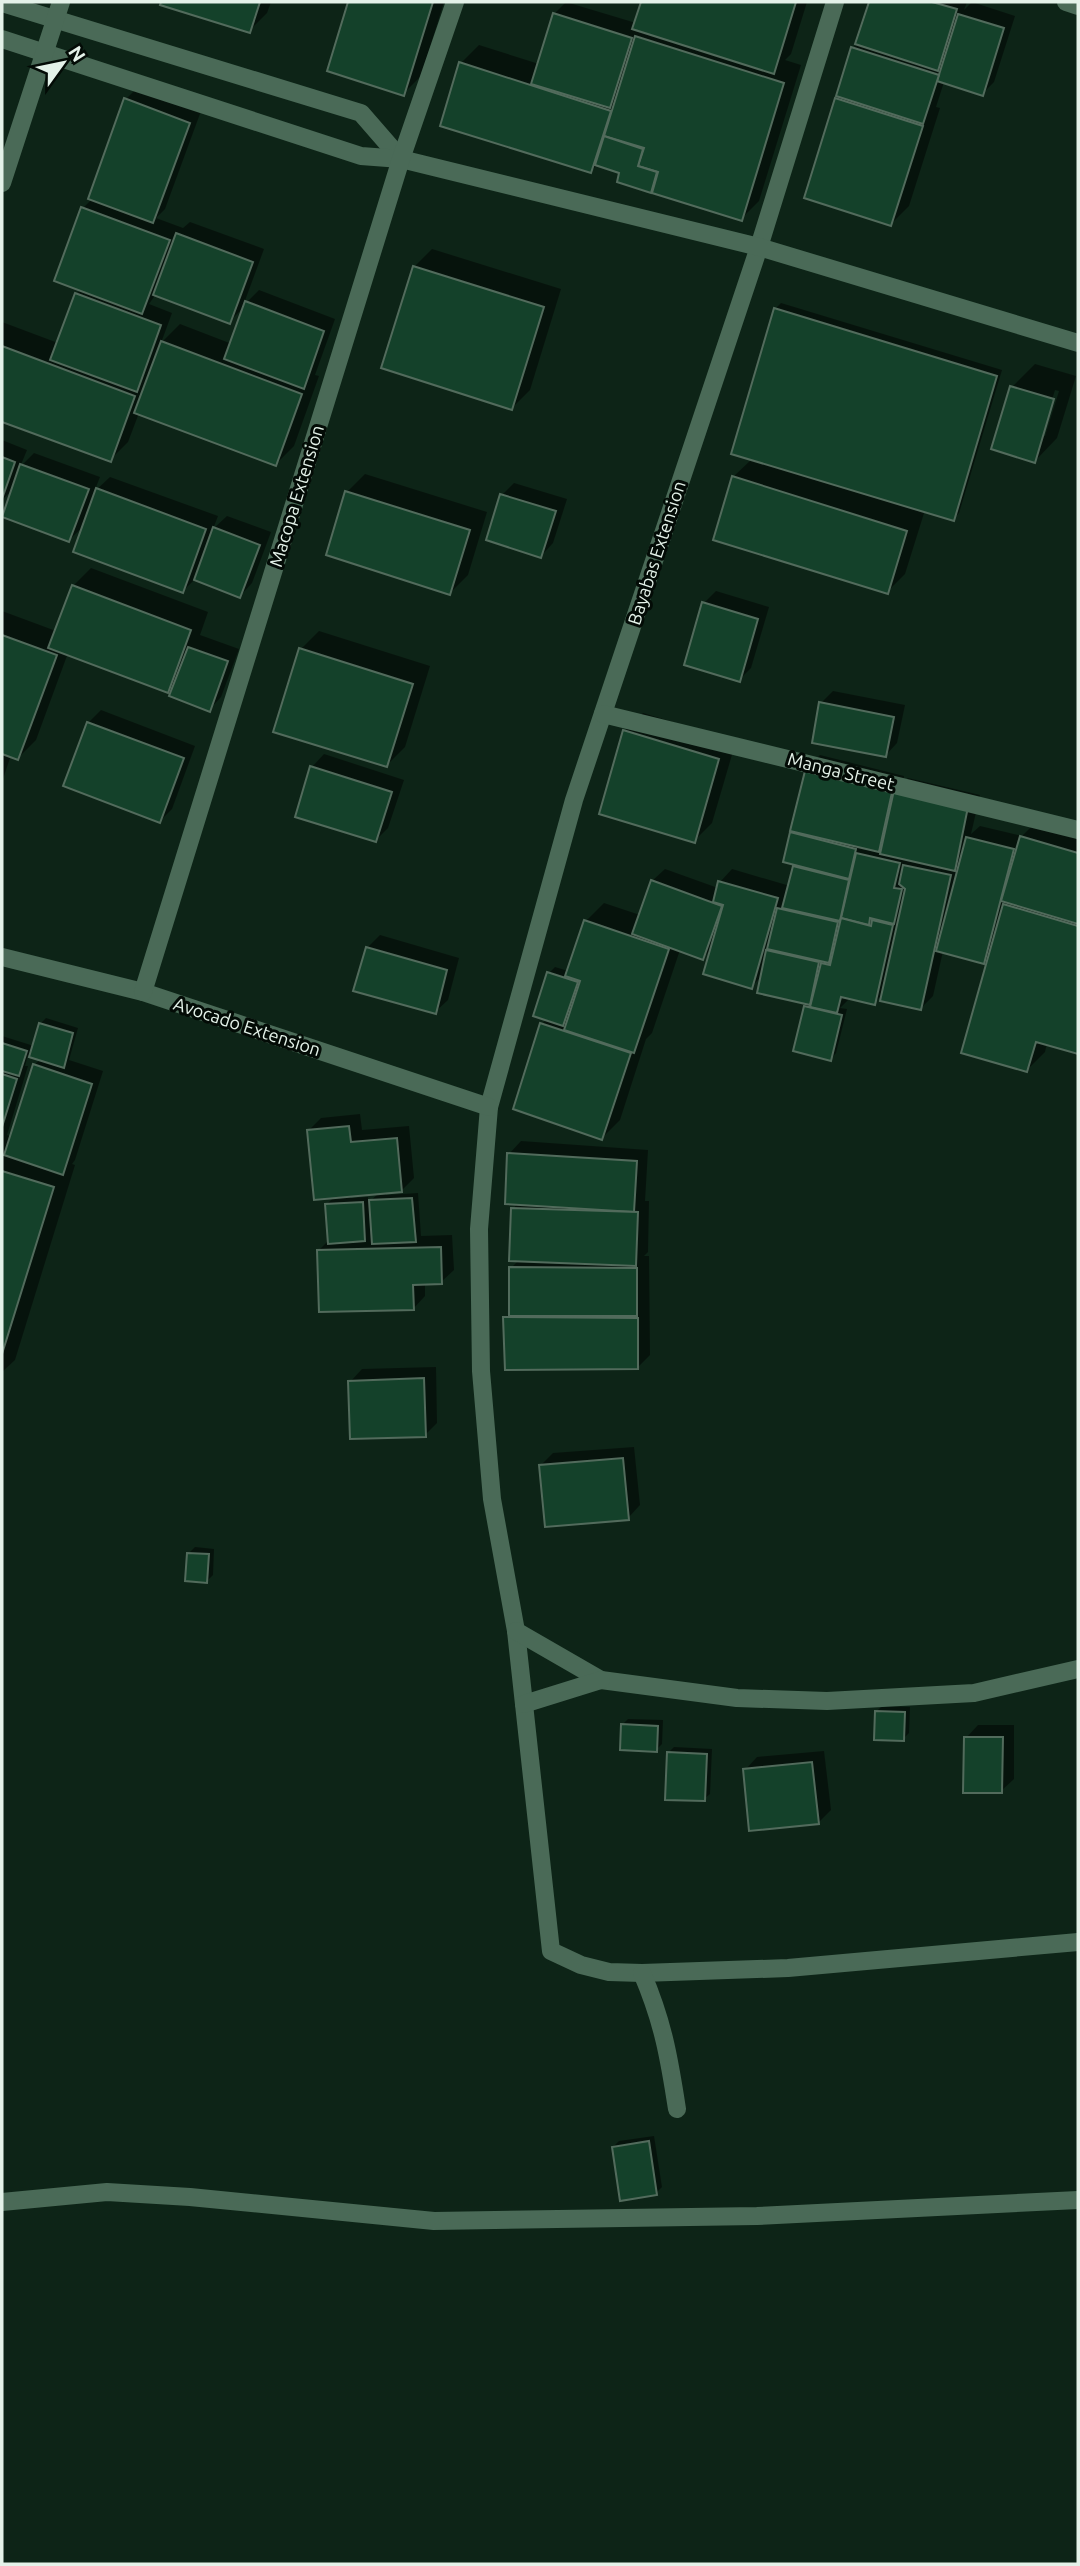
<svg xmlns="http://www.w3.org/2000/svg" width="1080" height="2566" viewBox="0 0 1080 2566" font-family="Ubuntu,sans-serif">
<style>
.shadow{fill:#0007;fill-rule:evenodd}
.building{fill:#14412a;stroke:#526b5c;stroke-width:2}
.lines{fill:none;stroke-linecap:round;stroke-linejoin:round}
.minor{stroke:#4a6a57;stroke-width:18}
.labels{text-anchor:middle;stroke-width:6;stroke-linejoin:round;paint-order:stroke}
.street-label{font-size:18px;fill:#e4f2e9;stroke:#030b06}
</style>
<rect width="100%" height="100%" fill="#0d2417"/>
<g class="shadow">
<path d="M 162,2 L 271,2 L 267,13 L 249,31 L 162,3 Z"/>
<path d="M 350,2 L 444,2 L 421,76 L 403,94 L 329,70 Z"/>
<path d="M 566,2 L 636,23 L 643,2 L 807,2 L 791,54 L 785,60 L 801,65 L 759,201 L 741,219 L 656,184 L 650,191 L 621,172 L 598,164 L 591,171 L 461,63 L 479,45 L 539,64 L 554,14 Z"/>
<path d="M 870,2 L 967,2 L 964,10 L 972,2 L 1015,16 L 994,82 L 982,94 L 944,82 L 936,107 L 940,108 L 909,206 L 891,224 L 837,99 L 840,96 L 853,48 L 858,43 Z"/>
<path d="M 138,87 L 201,111 L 165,209 L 156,218 L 183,228 L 190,222 L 264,249 L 243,306 L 259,290 L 335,319 L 315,375 L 319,376 L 294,446 L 276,464 L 139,413 L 128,442 L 110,460 L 2,420 L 2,322 L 58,343 L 77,294 L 81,289 L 83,208 L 92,199 L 126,99 ZM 156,294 L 229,322 L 245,306 L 232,344 L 180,324 L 161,343 L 172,313 L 149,304 Z"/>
<path d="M 432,249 L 561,289 L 530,390 L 512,408 L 414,267 Z"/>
<path d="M 781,303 L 1002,370 L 959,513 L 953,519 L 925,510 L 905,574 L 887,592 L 733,477 L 752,459 L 775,309 Z"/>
<path d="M 1035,364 L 1076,376 L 1057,438 L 1035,461 L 1012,387 ZM 1055,390 L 1059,391 L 1045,436 L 1041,436 Z"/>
<path d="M 2,440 L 27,450 L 20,467 L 34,453 L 100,477 L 94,492 L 110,477 L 218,516 L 213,529 L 227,516 L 271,532 L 252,583 L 240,596 L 195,579 L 183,591 L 85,525 L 69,540 L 13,489 L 2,500 Z"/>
<path d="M 365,474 L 487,512 L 468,575 L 450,593 L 347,492 Z"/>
<path d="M 514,483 L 567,499 L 553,543 L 541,556 L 502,495 Z"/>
<path d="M 91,568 L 208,612 L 200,635 L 239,649 L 221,697 L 209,710 L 176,682 L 167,691 L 68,653 L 36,740 L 18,758 L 11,755 L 2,782 L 2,611 L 56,631 L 73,586 Z"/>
<path d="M 716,591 L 769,607 L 751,668 L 739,680 L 704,603 Z"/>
<path d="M 319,631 L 430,666 L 405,747 L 387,765 L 301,649 Z"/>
<path d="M 833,691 L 905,705 L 897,743 L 885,756 L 821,703 Z"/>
<path d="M 101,710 L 195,746 L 172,809 L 160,821 L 88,723 Z"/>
<path d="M 643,713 L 736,741 L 712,823 L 694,841 L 625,731 Z"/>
<path d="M 324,754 L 404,780 L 388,828 L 376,840 L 297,816 L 312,767 Z"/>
<path d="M 820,755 L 904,776 L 903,784 L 908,778 L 980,795 L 971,834 L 980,826 L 1022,836 L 1034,824 L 1078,837 L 1078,1052 L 1047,1043 L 1045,1052 L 1027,1070 L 991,954 L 983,962 L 943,951 L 933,996 L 921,1008 L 883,994 L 874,1003 L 849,999 L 840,1008 L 847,1009 L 836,1053 L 831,1059 L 805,1006 L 808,1004 L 762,976 L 751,987 L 713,947 L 703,958 L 680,950 L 652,1033 L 646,1039 L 620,1120 L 602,1138 L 542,1024 L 547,1019 L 549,973 L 555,967 L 568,971 L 586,921 L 604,903 L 640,915 L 652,881 L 665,869 L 718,888 L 720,882 L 732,869 L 790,886 L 796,863 L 785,861 L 807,768 ZM 849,868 L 854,869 L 848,896 L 846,895 ZM 869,916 L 875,917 L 872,928 L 866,926 Z"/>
<path d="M 380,935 L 459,958 L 448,1000 L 435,1012 L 367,948 Z"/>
<path d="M 46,1018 L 78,1028 L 69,1060 L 103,1071 L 75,1160 L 72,1164 L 75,1165 L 15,1360 L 2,1372 L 2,1036 L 34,1046 L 40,1024 ZM 28,1055 L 41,1059 L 34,1065 L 11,1137 L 7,1135 L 28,1066 L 25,1066 Z"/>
<path d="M 360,1114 L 362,1130 L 409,1126 L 414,1178 L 402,1190 L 386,1191 L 386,1195 L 418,1193 L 421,1236 L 452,1235 L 454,1270 L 441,1282 L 425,1283 L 425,1296 L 413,1309 L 319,1250 L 329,1240 L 326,1205 L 335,1196 L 309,1130 L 321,1118 ZM 380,1192 L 368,1203 L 368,1197 L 351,1198 L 351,1195 Z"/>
<path d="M 521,1141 L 648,1150 L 645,1201 L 649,1201 L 648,1252 L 644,1256 L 649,1256 L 650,1355 L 638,1367 L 505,1318 L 511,1312 L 511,1268 L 519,1260 L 513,1209 L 518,1203 L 509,1154 Z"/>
<path d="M 436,1367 L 437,1423 L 425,1435 L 350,1382 L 362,1369 Z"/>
<path d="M 634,1447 L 640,1505 L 628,1518 L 541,1465 L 553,1453 Z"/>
<path d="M 195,1547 L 214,1549 L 213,1575 L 207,1581 L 189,1553 Z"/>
<path d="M 882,1706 L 910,1707 L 909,1733 L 903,1739 L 876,1712 Z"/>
<path d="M 628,1719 L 663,1720 L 662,1744 L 656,1750 L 622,1725 Z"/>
<path d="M 978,1725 L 1014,1725 L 1014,1779 L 1001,1791 L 966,1738 Z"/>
<path d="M 674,1747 L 712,1749 L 710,1794 L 704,1799 L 668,1753 Z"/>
<path d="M 824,1751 L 831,1810 L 818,1823 L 745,1770 L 757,1757 Z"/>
<path d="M 654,2136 L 662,2187 L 656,2193 L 613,2147 L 619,2141 Z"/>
</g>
<g class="building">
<path d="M 161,2 L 260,2 L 250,33 L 160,5 Z"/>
<path d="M 348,2 L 433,2 L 404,96 L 327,71 Z"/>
<path d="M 641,2 L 796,2 L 774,74 L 632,29 Z"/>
<path d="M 869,2 L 932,2 L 957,9 L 938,71 L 855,44 Z"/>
<path d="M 553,13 L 632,38 L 610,108 L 531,84 Z"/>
<path d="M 958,14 L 1004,28 L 983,96 L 937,81 Z"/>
<path d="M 635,36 L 784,83 L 742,221 L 652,193 L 658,172 L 638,166 L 644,148 L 604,136 Z"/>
<path d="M 851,47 L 939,75 L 923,124 L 836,96 Z"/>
<path d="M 459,62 L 611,111 L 591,173 L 440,126 Z"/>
<path d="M 124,98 L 190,123 L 153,223 L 88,199 Z"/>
<path d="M 835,98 L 923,126 L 891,226 L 804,198 Z"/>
<path d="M 604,136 L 643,149 L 638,166 L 657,172 L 651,193 L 617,182 L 619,173 L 595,165 Z"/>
<path d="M 81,207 L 170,240 L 142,314 L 54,281 Z"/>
<path d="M 176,233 L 253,262 L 230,324 L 153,295 Z"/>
<path d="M 413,266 L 544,307 L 512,410 L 381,368 Z"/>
<path d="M 75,293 L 161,325 L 137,392 L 50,360 Z"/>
<path d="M 245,301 L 324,331 L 304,389 L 224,359 Z"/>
<path d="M 774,308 L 997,376 L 954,521 L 731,454 Z"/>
<path d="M 161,341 L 302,394 L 276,466 L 134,413 Z"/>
<path d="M 2,346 L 135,396 L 111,462 L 2,422 Z"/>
<path d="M 1010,386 L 1054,399 L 1035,463 L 991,449 Z"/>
<path d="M 2,457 L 15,462 L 2,499 Z"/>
<path d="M 20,464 L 89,489 L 69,542 L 2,517 Z"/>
<path d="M 732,476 L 907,531 L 888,594 L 713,540 Z"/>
<path d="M 96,488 L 206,529 L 183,593 L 73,552 Z"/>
<path d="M 345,491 L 470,530 L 450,595 L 326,555 Z"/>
<path d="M 500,494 L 556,511 L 541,558 L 486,540 Z"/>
<path d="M 213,527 L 260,545 L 240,598 L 194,580 Z"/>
<path d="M 72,585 L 191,630 L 168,693 L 48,648 Z"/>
<path d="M 702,602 L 758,619 L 740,682 L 684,665 Z"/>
<path d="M 2,635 L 57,655 L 18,760 L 2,754 Z"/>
<path d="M 188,647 L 228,661 L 210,712 L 169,696 Z"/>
<path d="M 299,648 L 413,684 L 387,767 L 273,732 Z"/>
<path d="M 819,702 L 894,717 L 886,757 L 812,743 Z"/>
<path d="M 87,722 L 184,758 L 160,823 L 63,786 Z"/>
<path d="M 623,730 L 719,759 L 695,843 L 599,814 Z"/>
<path d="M 310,766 L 392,792 L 376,842 L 295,817 Z"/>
<path d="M 806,767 L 893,788 L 879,852 L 790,831 Z"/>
<path d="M 894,790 L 968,807 L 955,871 L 880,854 Z"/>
<path d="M 790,832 L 856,849 L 849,879 L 783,862 Z"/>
<path d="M 1020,836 L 1078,853 L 1078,924 L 1001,901 Z"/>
<path d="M 966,837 L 1014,849 L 984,964 L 936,951 Z"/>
<path d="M 856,853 L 900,863 L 894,888 L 902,889 L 894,924 L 870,918 L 869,925 L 841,918 Z"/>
<path d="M 903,865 L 951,875 L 921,1010 L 880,1001 L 905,889 L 899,884 Z"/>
<path d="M 793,866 L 849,880 L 840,921 L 782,908 Z"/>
<path d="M 651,880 L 722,906 L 703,960 L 632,934 Z"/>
<path d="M 718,881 L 778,898 L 752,989 L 703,974 L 723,905 L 713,902 Z"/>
<path d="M 1003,904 L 1078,926 L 1078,1054 L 1036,1042 L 1027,1072 L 961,1053 Z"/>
<path d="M 777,908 L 838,922 L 829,963 L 767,949 Z"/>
<path d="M 841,918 L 871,926 L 872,920 L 893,925 L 875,1005 L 841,997 L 837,1013 L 810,1007 L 821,963 L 830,965 Z"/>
<path d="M 584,920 L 669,949 L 634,1053 L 564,1030 L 580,981 L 565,976 Z"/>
<path d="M 366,947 L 447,970 L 436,1014 L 353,991 Z"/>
<path d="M 766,950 L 819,962 L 810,1005 L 757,993 Z"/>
<path d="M 547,972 L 578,982 L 563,1026 L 533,1016 Z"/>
<path d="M 804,1006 L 842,1015 L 831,1061 L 793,1051 Z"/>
<path d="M 39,1023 L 73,1033 L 64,1068 L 29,1057 Z"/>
<path d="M 540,1023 L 631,1053 L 602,1140 L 513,1109 Z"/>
<path d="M 2,1043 L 27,1051 L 19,1076 L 2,1071 Z"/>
<path d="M 33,1064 L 92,1084 L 63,1175 L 4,1155 Z"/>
<path d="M 2,1074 L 17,1079 L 2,1127 Z"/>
<path d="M 349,1126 L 351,1142 L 397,1138 L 402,1192 L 314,1200 L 307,1130 Z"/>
<path d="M 507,1153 L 637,1161 L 634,1212 L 505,1204 Z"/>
<path d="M 2,1171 L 54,1187 L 2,1354 Z"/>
<path d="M 412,1198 L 416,1242 L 372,1244 L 369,1200 Z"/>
<path d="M 363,1202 L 365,1241 L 328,1244 L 325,1204 Z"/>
<path d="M 511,1208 L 638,1212 L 636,1266 L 509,1261 Z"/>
<path d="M 441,1247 L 442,1284 L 413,1285 L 414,1310 L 319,1312 L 317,1250 Z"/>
<path d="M 509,1267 L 637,1268 L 637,1316 L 509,1316 Z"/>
<path d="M 503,1317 L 638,1318 L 638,1369 L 505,1370 Z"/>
<path d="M 424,1378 L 426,1437 L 350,1439 L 348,1381 Z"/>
<path d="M 623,1458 L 629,1520 L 545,1527 L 539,1465 Z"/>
<path d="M 187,1553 L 209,1554 L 207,1583 L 185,1581 Z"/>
<path d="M 875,1711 L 905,1712 L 904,1741 L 874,1740 Z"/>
<path d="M 621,1724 L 658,1726 L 657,1752 L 620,1750 Z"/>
<path d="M 964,1737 L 1003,1737 L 1002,1793 L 963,1793 Z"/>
<path d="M 667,1752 L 707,1754 L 705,1801 L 665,1800 Z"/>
<path d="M 812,1762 L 819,1824 L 749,1831 L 743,1769 Z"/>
<path d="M 649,2141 L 657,2195 L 620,2201 L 612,2147 Z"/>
</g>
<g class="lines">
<g class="minor">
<path d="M 835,2 L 759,247 L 574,800 L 489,1107 L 479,1229 L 481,1371 L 492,1499 L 516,1631 L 551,1951 L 581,1965 L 609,1972 L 642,1973 L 788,1968 L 1078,1942"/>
<path d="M 1066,2 L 1078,6"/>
<path d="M 2,3 L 361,113 L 401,159"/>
<path d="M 2,39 L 361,156 L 401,159 L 759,247 L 1078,343"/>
<path d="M 2,183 L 61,2"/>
<path d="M 603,714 L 1078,830"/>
<path d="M 2,957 L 143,992 L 489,1107"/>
<path d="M 143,992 L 401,159 L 455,2"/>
<path d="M 516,1631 L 601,1680 L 737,1698 L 827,1701 L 974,1693 L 1078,1669"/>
<path d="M 524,1704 L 601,1680"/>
<path d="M 642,1973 C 663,2022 669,2057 677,2109"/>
<path d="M 2,2202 L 107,2192 L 190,2197 L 434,2221 L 757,2216 L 1078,2200"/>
</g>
</g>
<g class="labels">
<g class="street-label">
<text transform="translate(297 496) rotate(-73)" y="6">Macopa Extension</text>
<text transform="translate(657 553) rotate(-72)" y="6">Bayabas Extension</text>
<text transform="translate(841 772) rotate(14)" y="6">Manga Street</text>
<text transform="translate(247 1027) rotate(18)" y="6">Avocado Extension</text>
</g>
</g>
<rect width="1080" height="2566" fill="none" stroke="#e4f2e9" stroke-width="7"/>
<g transform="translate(63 63) rotate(57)" stroke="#030b06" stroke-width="5" paint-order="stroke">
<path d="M0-5L12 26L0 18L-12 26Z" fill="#e4f2e9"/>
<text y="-10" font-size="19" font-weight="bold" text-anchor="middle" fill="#e4f2e9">N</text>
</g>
</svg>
